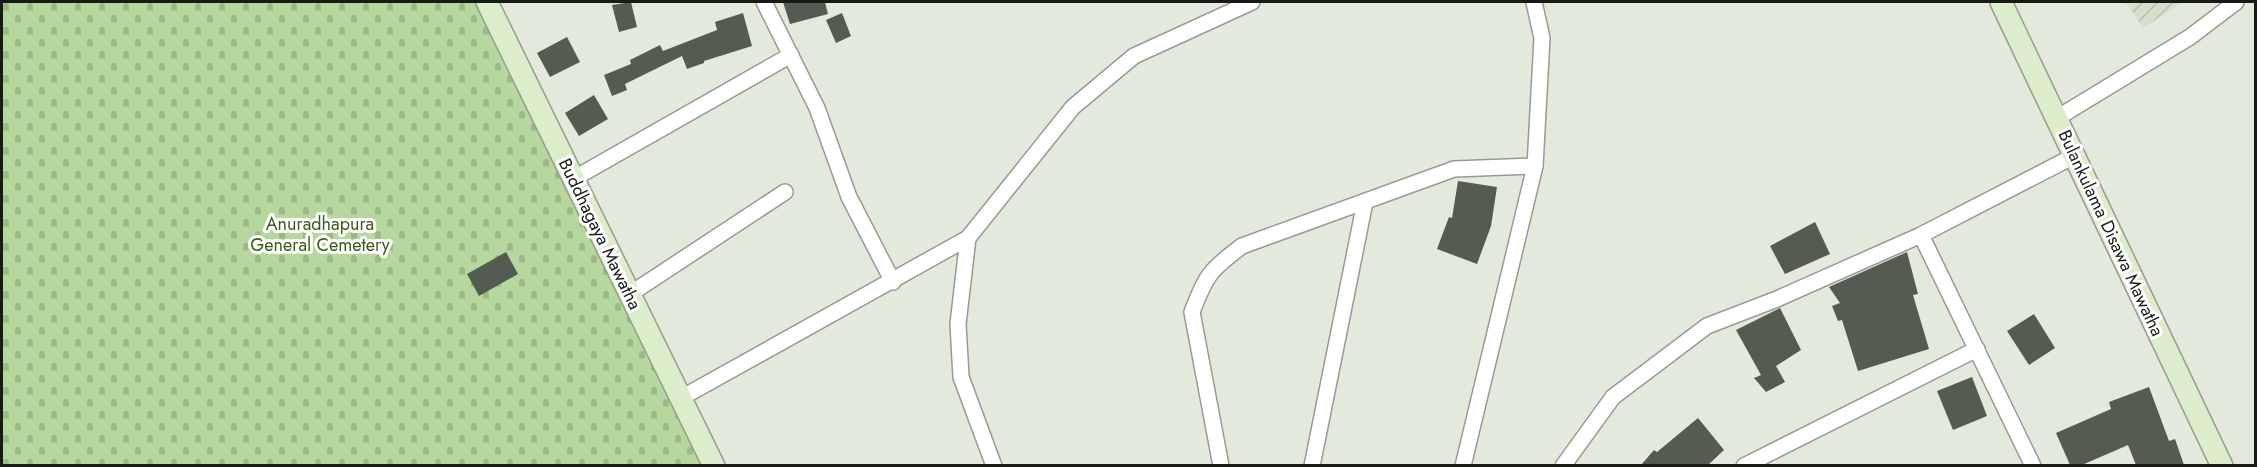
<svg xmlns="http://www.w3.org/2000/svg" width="2257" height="467" viewBox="0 0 2257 467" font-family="Jost,sans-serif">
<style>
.industrial{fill:url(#industrial-furrows)}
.cemetery{fill:url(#cemetery-stones)}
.building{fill:#545b50}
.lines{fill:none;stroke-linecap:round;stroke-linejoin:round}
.minor-casing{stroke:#959c90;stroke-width:18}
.secondary-casing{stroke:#959c90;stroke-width:24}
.minor{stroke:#fff;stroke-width:15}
.secondary{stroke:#dcedcb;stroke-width:21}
.labels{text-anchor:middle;stroke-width:6;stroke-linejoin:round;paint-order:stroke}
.park-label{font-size:18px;fill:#395b17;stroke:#fff}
.street-label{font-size:18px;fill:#171a15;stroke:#fff}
</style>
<defs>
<pattern id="industrial-furrows" width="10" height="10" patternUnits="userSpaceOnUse" patternTransform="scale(1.5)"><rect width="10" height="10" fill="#d4dfcc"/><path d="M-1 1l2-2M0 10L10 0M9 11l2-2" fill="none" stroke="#b5bfae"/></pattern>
<pattern id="cemetery-stones" width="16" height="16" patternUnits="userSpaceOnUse" patternTransform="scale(1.5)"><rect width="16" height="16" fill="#b6d79e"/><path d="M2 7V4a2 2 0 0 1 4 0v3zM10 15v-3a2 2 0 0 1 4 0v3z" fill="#9cb887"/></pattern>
</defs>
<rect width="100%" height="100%" fill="#e3eadd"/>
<path class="industrial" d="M 2126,2 L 2183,2 L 2143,28 Z"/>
<path class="cemetery" d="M 2,2 L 486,2 L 711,465 L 2,465 Z"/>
<g class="building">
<path d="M 631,2 L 637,27 L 619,32 L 612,5 Z"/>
<path d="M 783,2 L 825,2 L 828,14 L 790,24 Z"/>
<path d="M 743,13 L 752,46 L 704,61 L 704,63 L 687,69 L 682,56 L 625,84 L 627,90 L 612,96 L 604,75 L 631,64 L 630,60 L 660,45 L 663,51 L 717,30 L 715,22 Z"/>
<path d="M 842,13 L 851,36 L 836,43 L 826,20 Z"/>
<path d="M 567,37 L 580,62 L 550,77 L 537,53 Z"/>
<path d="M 594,95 L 608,119 L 579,136 L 565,113 Z"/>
<path d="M 1458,181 L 1497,187 L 1491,226 L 1477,264 L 1437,249 L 1449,217 L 1452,218 Z"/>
<path d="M 1815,222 L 1830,254 L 1785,274 L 1770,246 Z"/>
<path d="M 506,252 L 518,274 L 479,296 L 467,274 Z"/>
<path d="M 1907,252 L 1918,294 L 1913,295 L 1929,349 L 1858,371 L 1842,320 L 1838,321 L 1832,306 L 1840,303 L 1829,287 Z"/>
<path d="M 1780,308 L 1801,350 L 1776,366 L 1785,382 L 1766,392 L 1754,378 L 1761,375 L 1736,330 Z"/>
<path d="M 2034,314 L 2055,348 L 2029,365 L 2007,331 Z"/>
<path d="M 1972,377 L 1987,416 L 1953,430 L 1937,391 Z"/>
<path d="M 2149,387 L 2169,441 L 2175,439 L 2184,465 L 2136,465 L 2128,445 L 2082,465 L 2070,465 L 2056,433 L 2111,409 L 2109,402 Z"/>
<path d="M 1698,418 L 1724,450 L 1708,465 L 1641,465 L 1654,450 L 1657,452 Z"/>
</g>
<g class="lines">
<g class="minor-casing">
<g id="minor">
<path d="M 764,2 L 817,108 L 849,197 L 893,282"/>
<path d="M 2057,118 L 2190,37 L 2236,2"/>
<path d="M 573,179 L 791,55"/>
<path d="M 1921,235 L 2033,466"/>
<path d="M 968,238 L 958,324 L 961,377 L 994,466"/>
<path d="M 630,294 L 785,192"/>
<path d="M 681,398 L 968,238 L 1073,107 L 1134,56 L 1252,2"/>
<path d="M 1221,466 L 1192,312 C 1206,275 1210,270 1242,246 L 1454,169 L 1535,166"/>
<path d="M 1312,466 L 1365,202"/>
<path d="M 1463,466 L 1535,166 L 1542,38 L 1534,2"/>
<path d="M 1563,466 L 1613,397 L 1707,326 L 1777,299 L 1921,235 L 2074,156"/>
<path d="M 1744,466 L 1977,349"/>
</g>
</g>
<g class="secondary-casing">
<g id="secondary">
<path d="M 487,2 L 714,466"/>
<path d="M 2001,2 L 2222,466"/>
</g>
</g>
<use href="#minor" class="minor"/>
<use href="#secondary" class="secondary"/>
</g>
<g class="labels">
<g class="park-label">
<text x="320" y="230">Anuradhapura<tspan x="320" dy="21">General Cemetery</tspan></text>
</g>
<g class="street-label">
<text transform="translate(2111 233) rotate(65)" y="6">Bulankulama Disawa Mawatha</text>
<text transform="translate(600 234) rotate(64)" y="6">Buddhagaya Mawatha</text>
</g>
</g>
<rect width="2257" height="467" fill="none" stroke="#171a15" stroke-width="6"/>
</svg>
